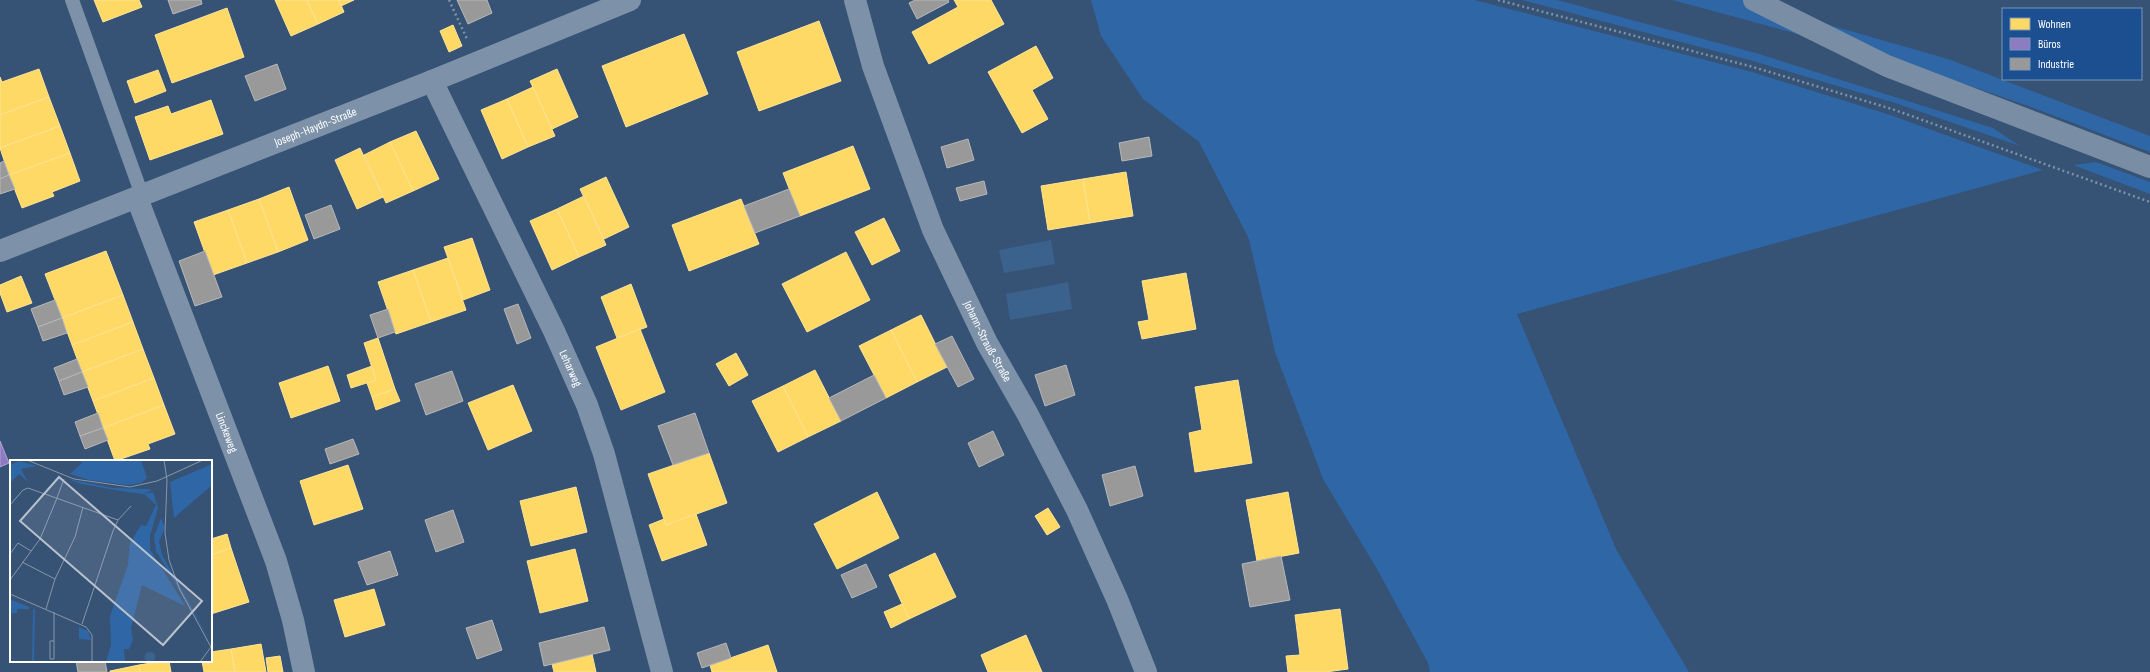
<svg xmlns="http://www.w3.org/2000/svg" width="2150" height="672" viewBox="0 0 2150 672" font-family="'Sofia Sans Condensed',sans-serif">
<style>
.green{fill:#2f66a5}
.water{fill:#3b618d}
.homes{fill:#ffd966;stroke:#ffe494}
.offices{fill:#8e7cc3;stroke:#b0a3d5}
.industry{fill:#999;stroke:#b8b8b8}
.lines{fill:none;stroke-linecap:round;stroke-linejoin:round}
.path{stroke:#7d92a8;stroke-width:2.5;stroke-dasharray:2 3;stroke-linecap:butt}
.lane{stroke:#7d92a8;stroke-width:14}
.street{stroke:#7d92a8;stroke-width:22}
.secondary{stroke:#798da4;stroke-width:22}
.labels{text-anchor:middle;stroke-width:4;stroke-linejoin:round;paint-order:stroke}
.street-label{font-size:12px;fill:#fff;stroke:#1b4f8f}
.inset-road{fill:none;stroke:#8697ac;stroke-width:1}
.view{fill:#b9c2ce;fill-opacity:0.15;stroke:#b9c2ce;stroke-width:2}
.inset-edge{fill:none;stroke:#fff;stroke-width:2}
</style>
<rect width="100%" height="100%" fill="#365274"/>
<g class="green">
<path d="M 1091,0 L 1475,0 L 1752,72 L 1890,115 L 2043,170 L 1517,314 L 1617,551 L 1689,672 L 1430,672 L 1428,663 L 1377,569 L 1323,479 L 1275,352 L 1249,239 L 1199,142 L 1143,99 L 1101,36 Z"/>
<path d="M 1522,0 L 1557,0 L 1756,53 L 1993,128 L 2020,146 L 1895,103 L 1753,61 Z"/>
<path d="M 1672,0 L 1742,0 L 1948,59 L 2150,136 L 2150,152 C 2109,137 2069,121 2028,106 C 1912,64 1791,32 1672,0 Z"/>
<path d="M 2096,162 L 2150,182 L 2150,194 L 2073,165 Z"/>
</g>
<g class="water">
<path d="M 1051,240 L 1055,264 L 1004,273 L 999,250 Z"/>
<path d="M 1068,282 L 1072,309 L 1010,320 L 1006,294 Z"/>
</g>
<g class="homes">
<path d="M 94,0 L 139,0 L 142,7 L 103,22 Z"/>
<path d="M 275,0 L 307,0 L 318,24 L 291,36 Z"/>
<path d="M 307,0 L 339,0 L 344,12 L 318,24 Z"/>
<path d="M 339,0 L 354,0 L 341,6 Z"/>
<path d="M 954,0 L 991,0 L 1004,24 L 929,64 L 912,32 L 958,7 Z"/>
<path d="M 227,8 L 244,57 L 172,83 L 155,35 Z"/>
<path d="M 819,21 L 841,81 L 759,111 L 737,52 Z"/>
<path d="M 453,25 L 462,46 L 449,52 L 440,31 Z"/>
<path d="M 684,34 L 708,94 L 626,127 L 602,66 Z"/>
<path d="M 1036,46 L 1053,78 L 1032,90 L 1048,119 L 1022,133 L 988,72 Z"/>
<path d="M 39,69 L 49,97 L 0,115 L 0,77 L 2,82 Z"/>
<path d="M 557,69 L 578,117 L 552,129 L 530,81 Z"/>
<path d="M 158,70 L 166,91 L 135,103 L 127,81 Z"/>
<path d="M 533,87 L 555,136 L 528,147 L 507,99 Z"/>
<path d="M 49,97 L 60,126 L 0,148 L 0,115 Z"/>
<path d="M 507,99 L 528,147 L 502,159 L 481,110 Z"/>
<path d="M 211,100 L 223,134 L 150,160 L 135,117 L 168,106 L 171,114 Z"/>
<path d="M 60,126 L 70,153 L 9,175 L 0,148 Z"/>
<path d="M 416,131 L 439,179 L 413,191 L 390,142 Z"/>
<path d="M 390,142 L 413,191 L 386,203 L 364,155 Z"/>
<path d="M 853,146 L 870,189 L 800,216 L 783,173 Z"/>
<path d="M 360,148 L 383,197 L 357,209 L 335,160 Z"/>
<path d="M 70,153 L 80,181 L 52,192 L 54,196 L 22,208 L 9,175 Z"/>
<path d="M 1126,172 L 1133,216 L 1090,223 L 1083,179 Z"/>
<path d="M 606,177 L 629,227 L 604,239 L 580,189 Z"/>
<path d="M 1083,179 L 1090,223 L 1048,230 L 1041,186 Z"/>
<path d="M 289,187 L 308,240 L 278,252 L 259,199 Z"/>
<path d="M 584,196 L 606,245 L 579,257 L 557,209 Z"/>
<path d="M 259,199 L 278,252 L 247,263 L 228,210 Z"/>
<path d="M 741,199 L 759,244 L 689,271 L 672,225 Z"/>
<path d="M 557,209 L 579,257 L 552,270 L 530,221 Z"/>
<path d="M 228,210 L 247,263 L 213,275 L 194,222 Z"/>
<path d="M 884,218 L 900,251 L 872,265 L 855,232 Z"/>
<path d="M 472,238 L 490,290 L 463,300 L 444,247 Z"/>
<path d="M 106,251 L 123,295 L 62,318 L 45,274 Z"/>
<path d="M 846,252 L 870,300 L 807,332 L 782,284 Z"/>
<path d="M 448,258 L 466,310 L 431,322 L 413,270 Z"/>
<path d="M 413,270 L 431,322 L 396,334 L 378,282 Z"/>
<path d="M 1186,273 L 1196,329 L 1142,339 L 1138,322 L 1149,320 L 1142,281 Z"/>
<path d="M 21,276 L 32,303 L 7,312 L 0,293 L 0,285 Z"/>
<path d="M 631,284 L 647,327 L 617,338 L 601,297 Z"/>
<path d="M 123,295 L 133,322 L 72,345 L 62,318 Z"/>
<path d="M 921,315 L 947,367 L 917,382 L 891,330 Z"/>
<path d="M 133,322 L 143,349 L 82,372 L 72,345 Z"/>
<path d="M 640,329 L 665,392 L 621,410 L 596,347 Z"/>
<path d="M 891,330 L 917,382 L 886,398 L 859,346 Z"/>
<path d="M 378,338 L 395,389 L 372,397 L 367,383 L 376,380 L 364,343 Z"/>
<path d="M 143,349 L 154,378 L 93,401 L 82,372 Z"/>
<path d="M 736,353 L 748,375 L 729,386 L 716,364 Z"/>
<path d="M 328,366 L 340,401 L 291,418 L 279,383 Z"/>
<path d="M 372,366 L 376,380 L 351,388 L 347,375 Z"/>
<path d="M 815,370 L 841,421 L 808,437 L 783,386 Z"/>
<path d="M 154,378 L 164,405 L 103,428 L 93,401 Z"/>
<path d="M 1238,380 L 1252,463 L 1195,472 L 1189,433 L 1202,430 L 1195,387 Z"/>
<path d="M 513,385 L 532,431 L 488,450 L 468,403 Z"/>
<path d="M 783,386 L 808,437 L 778,452 L 752,401 Z"/>
<path d="M 395,389 L 400,401 L 376,410 L 372,397 Z"/>
<path d="M 164,405 L 175,434 L 148,444 L 150,449 L 115,461 L 103,428 Z"/>
<path d="M 709,453 L 727,503 L 666,525 L 648,474 Z"/>
<path d="M 348,465 L 363,509 L 314,525 L 300,481 Z"/>
<path d="M 576,487 L 587,532 L 531,546 L 520,501 Z"/>
<path d="M 877,492 L 899,538 L 837,569 L 814,524 Z"/>
<path d="M 1288,492 L 1299,553 L 1257,561 L 1246,500 Z"/>
<path d="M 1048,508 L 1060,527 L 1047,535 L 1035,516 Z"/>
<path d="M 696,514 L 707,545 L 662,561 L 649,525 L 664,519 L 666,525 Z"/>
<path d="M 227,534 L 231,548 L 211,555 L 211,539 Z"/>
<path d="M 231,548 L 249,602 L 211,614 L 211,555 Z"/>
<path d="M 575,549 L 588,601 L 540,613 L 527,561 Z"/>
<path d="M 935,553 L 956,597 L 909,619 L 889,575 Z"/>
<path d="M 374,589 L 385,625 L 345,637 L 334,600 Z"/>
<path d="M 902,604 L 909,619 L 891,628 L 884,612 Z"/>
<path d="M 1340,609 L 1348,669 L 1326,672 L 1288,672 L 1286,656 L 1300,655 L 1295,615 Z"/>
<path d="M 1026,635 L 1042,672 L 988,672 L 981,655 Z"/>
<path d="M 261,644 L 266,672 L 235,672 L 231,649 Z"/>
<path d="M 768,645 L 777,672 L 712,672 L 710,665 Z"/>
<path d="M 231,649 L 235,672 L 204,672 L 202,661 L 211,661 L 211,652 Z"/>
<path d="M 592,654 L 596,672 L 554,672 L 552,664 Z"/>
<path d="M 280,656 L 283,672 L 268,672 L 266,658 Z"/>
<path d="M 163,661 L 169,661 L 171,672 L 140,672 L 139,665 Z"/>
<path d="M 139,665 L 140,672 L 110,672 L 110,671 Z"/>
</g>
<path class="offices" d="M 0,441 L 9,463 L 0,467 Z"/>
<g class="industry">
<path d="M 168,0 L 201,0 L 202,4 L 173,14 Z"/>
<path d="M 457,0 L 487,0 L 492,13 L 468,24 Z"/>
<path d="M 915,0 L 948,0 L 949,2 L 917,19 L 909,3 Z"/>
<path d="M 277,64 L 286,89 L 255,101 L 245,76 Z"/>
<path d="M 1149,137 L 1152,156 L 1122,161 L 1119,143 Z"/>
<path d="M 968,139 L 974,160 L 947,168 L 941,147 Z"/>
<path d="M 4,161 L 9,175 L 0,179 L 0,163 Z"/>
<path d="M 9,175 L 15,189 L 0,194 L 0,179 Z"/>
<path d="M 984,181 L 987,194 L 960,201 L 956,188 Z"/>
<path d="M 789,189 L 800,216 L 755,233 L 744,206 Z"/>
<path d="M 331,205 L 340,229 L 314,239 L 305,215 Z"/>
<path d="M 205,251 L 222,297 L 195,306 L 179,261 Z"/>
<path d="M 55,300 L 62,318 L 38,327 L 31,309 Z"/>
<path d="M 518,304 L 531,338 L 517,344 L 504,309 Z"/>
<path d="M 388,309 L 395,332 L 378,338 L 370,315 Z"/>
<path d="M 62,318 L 67,333 L 43,341 L 38,327 Z"/>
<path d="M 952,336 L 974,379 L 958,387 L 935,344 Z"/>
<path d="M 77,359 L 82,372 L 59,381 L 54,368 Z"/>
<path d="M 1066,365 L 1075,395 L 1045,406 L 1035,375 Z"/>
<path d="M 452,371 L 463,401 L 426,415 L 415,384 Z"/>
<path d="M 82,372 L 88,387 L 64,395 L 59,381 Z"/>
<path d="M 874,375 L 886,398 L 841,421 L 829,398 Z"/>
<path d="M 98,413 L 103,428 L 80,436 L 75,422 Z"/>
<path d="M 695,413 L 709,453 L 673,465 L 658,426 Z"/>
<path d="M 103,428 L 108,440 L 85,449 L 80,436 Z"/>
<path d="M 993,431 L 1004,455 L 979,467 L 968,443 Z"/>
<path d="M 353,439 L 359,454 L 330,464 L 325,449 Z"/>
<path d="M 1135,466 L 1143,496 L 1110,506 L 1102,475 Z"/>
<path d="M 453,510 L 464,542 L 436,552 L 425,520 Z"/>
<path d="M 390,551 L 398,575 L 367,585 L 358,562 Z"/>
<path d="M 1281,556 L 1290,600 L 1250,607 L 1242,564 Z"/>
<path d="M 866,564 L 877,587 L 852,598 L 841,575 Z"/>
<path d="M 492,620 L 502,650 L 477,659 L 466,628 Z"/>
<path d="M 604,627 L 610,650 L 544,666 L 539,643 Z"/>
<path d="M 726,643 L 731,658 L 702,668 L 697,653 Z"/>
<path d="M 76,661 L 105,661 L 107,672 L 78,672 Z"/>
</g>
<g class="lines">
<g class="path">
<path d="M 449,0 L 467,39"/>
<path d="M 1498,0 L 1753,67 L 1892,109 L 2150,202"/>
</g>
<path class="lane" d="M 72,0 L 142,195"/>
<g class="street">
<path id="s1" d="M 855,0 L 873,66 L 933,230 L 987,343 L 1027,413 L 1077,510 L 1117,599 L 1146,672"/>
<path id="s2" d="M 432,81 L 554,331 L 587,405 L 604,454 L 662,672"/>
<path id="s3" d="M 137,198 L 276,561 L 293,620 L 304,672"/>
<path id="s4" d="M 0,251 L 432,81 L 630,0"/>
</g>
<path class="secondary" d="M 1754,0 L 1887,66 L 2150,167"/>
</g>
<g class="labels">
<g class="street-label">
<text dy="4" stroke="none"><textPath href="#s4" startOffset="339">Joseph-Haydn-Straße</textPath></text>
<text dy="4" stroke="none"><textPath href="#s1" startOffset="367">Johann-Strauß-Straße</textPath></text>
<text dy="4" stroke="none"><textPath href="#s2" startOffset="319">Leharweg</textPath></text>
<text dy="4" stroke="none"><textPath href="#s3" startOffset="251">Linckeweg</textPath></text>
</g>
</g>
<g transform="translate(10 460)">
<rect width="202" height="202" fill="#365274"/>
<path d="M 69,0 L 131,0 L 137,18 L 131,23 L 117,25 L 79,20 L 60,14 L 72,3 ZM 10,1 L 27,6 L 11,9 L 18,22 L 9,14 L 0,23 L 0,5 ZM 202,4 L 202,25 L 164,58 L 160,22 ZM 58,19 L 103,28 L 140,29 L 141,31 L 133,34 L 117,32 L 71,24 ZM 143,32 L 148,48 L 140,76 L 140,89 L 175,146 L 132,125 L 121,168 L 123,180 L 119,189 L 114,189 L 115,202 L 96,202 L 101,185 L 100,156 L 118,105 L 120,83 L 131,65 L 136,66 L 146,45 L 134,34 ZM 151,58 L 155,68 L 149,81 L 152,95 L 202,184 L 146,91 L 144,76 ZM 0,139 L 19,147 L 19,149 L 7,149 L 7,153 L 0,153 ZM 23,149 L 25,149 L 24,202 L 22,202 ZM 69,167 L 78,171 L 81,180 L 69,179 Z" fill="#2f66a5"/>
<path d="M134.5 197a5.5 5.5 0 1 1 11 0a5.5 5.5 0 1 1-11 0Z" fill="#3b618d"/>
<path class="inset-road" d="M 17,0 L 64,19 L 120,27 L 147,21 L 193,0M 154,0 L 157,20 L 155,73 L 159,100 L 170,130 L 202,189M 47,38 L 54,19M 0,45 L 13,30 L 18,28 L 108,60M 0,94 L 8,83 L 21,91M 12,102 L 45,119M 0,120 L 30,79 L 47,38M 0,134 L 76,167 L 82,175 L 82,201M 36,149 L 45,119 L 65,77 L 73,47M 72,164 L 103,71 L 108,60 L 121,46M 44,181 L 40,181 L 40,199 L 44,199 L 44,152M 190,202 L 201,187"/>
<path class="view" d="M 49,17 L 192,141 L 153,185 L 10,61 Z"/>
<rect width="202" height="202" class="inset-edge"/>
</g>
<rect x="2002" y="8" width="140" height="72" fill="#1b4f8f" stroke="#7695bc"/>
<rect x="2010" y="18" width="20" height="12" fill="#ffd966" stroke="#7695bc"/>
<text x="2038" y="28" font-size="12" fill="#ffffff">Wohnen</text>
<rect x="2010" y="38" width="20" height="12" fill="#8e7cc3" stroke="#7695bc"/>
<text x="2038" y="48" font-size="12" fill="#ffffff">Büros</text>
<rect x="2010" y="58" width="20" height="12" fill="#999999" stroke="#7695bc"/>
<text x="2038" y="68" font-size="12" fill="#ffffff">Industrie</text>
</svg>
